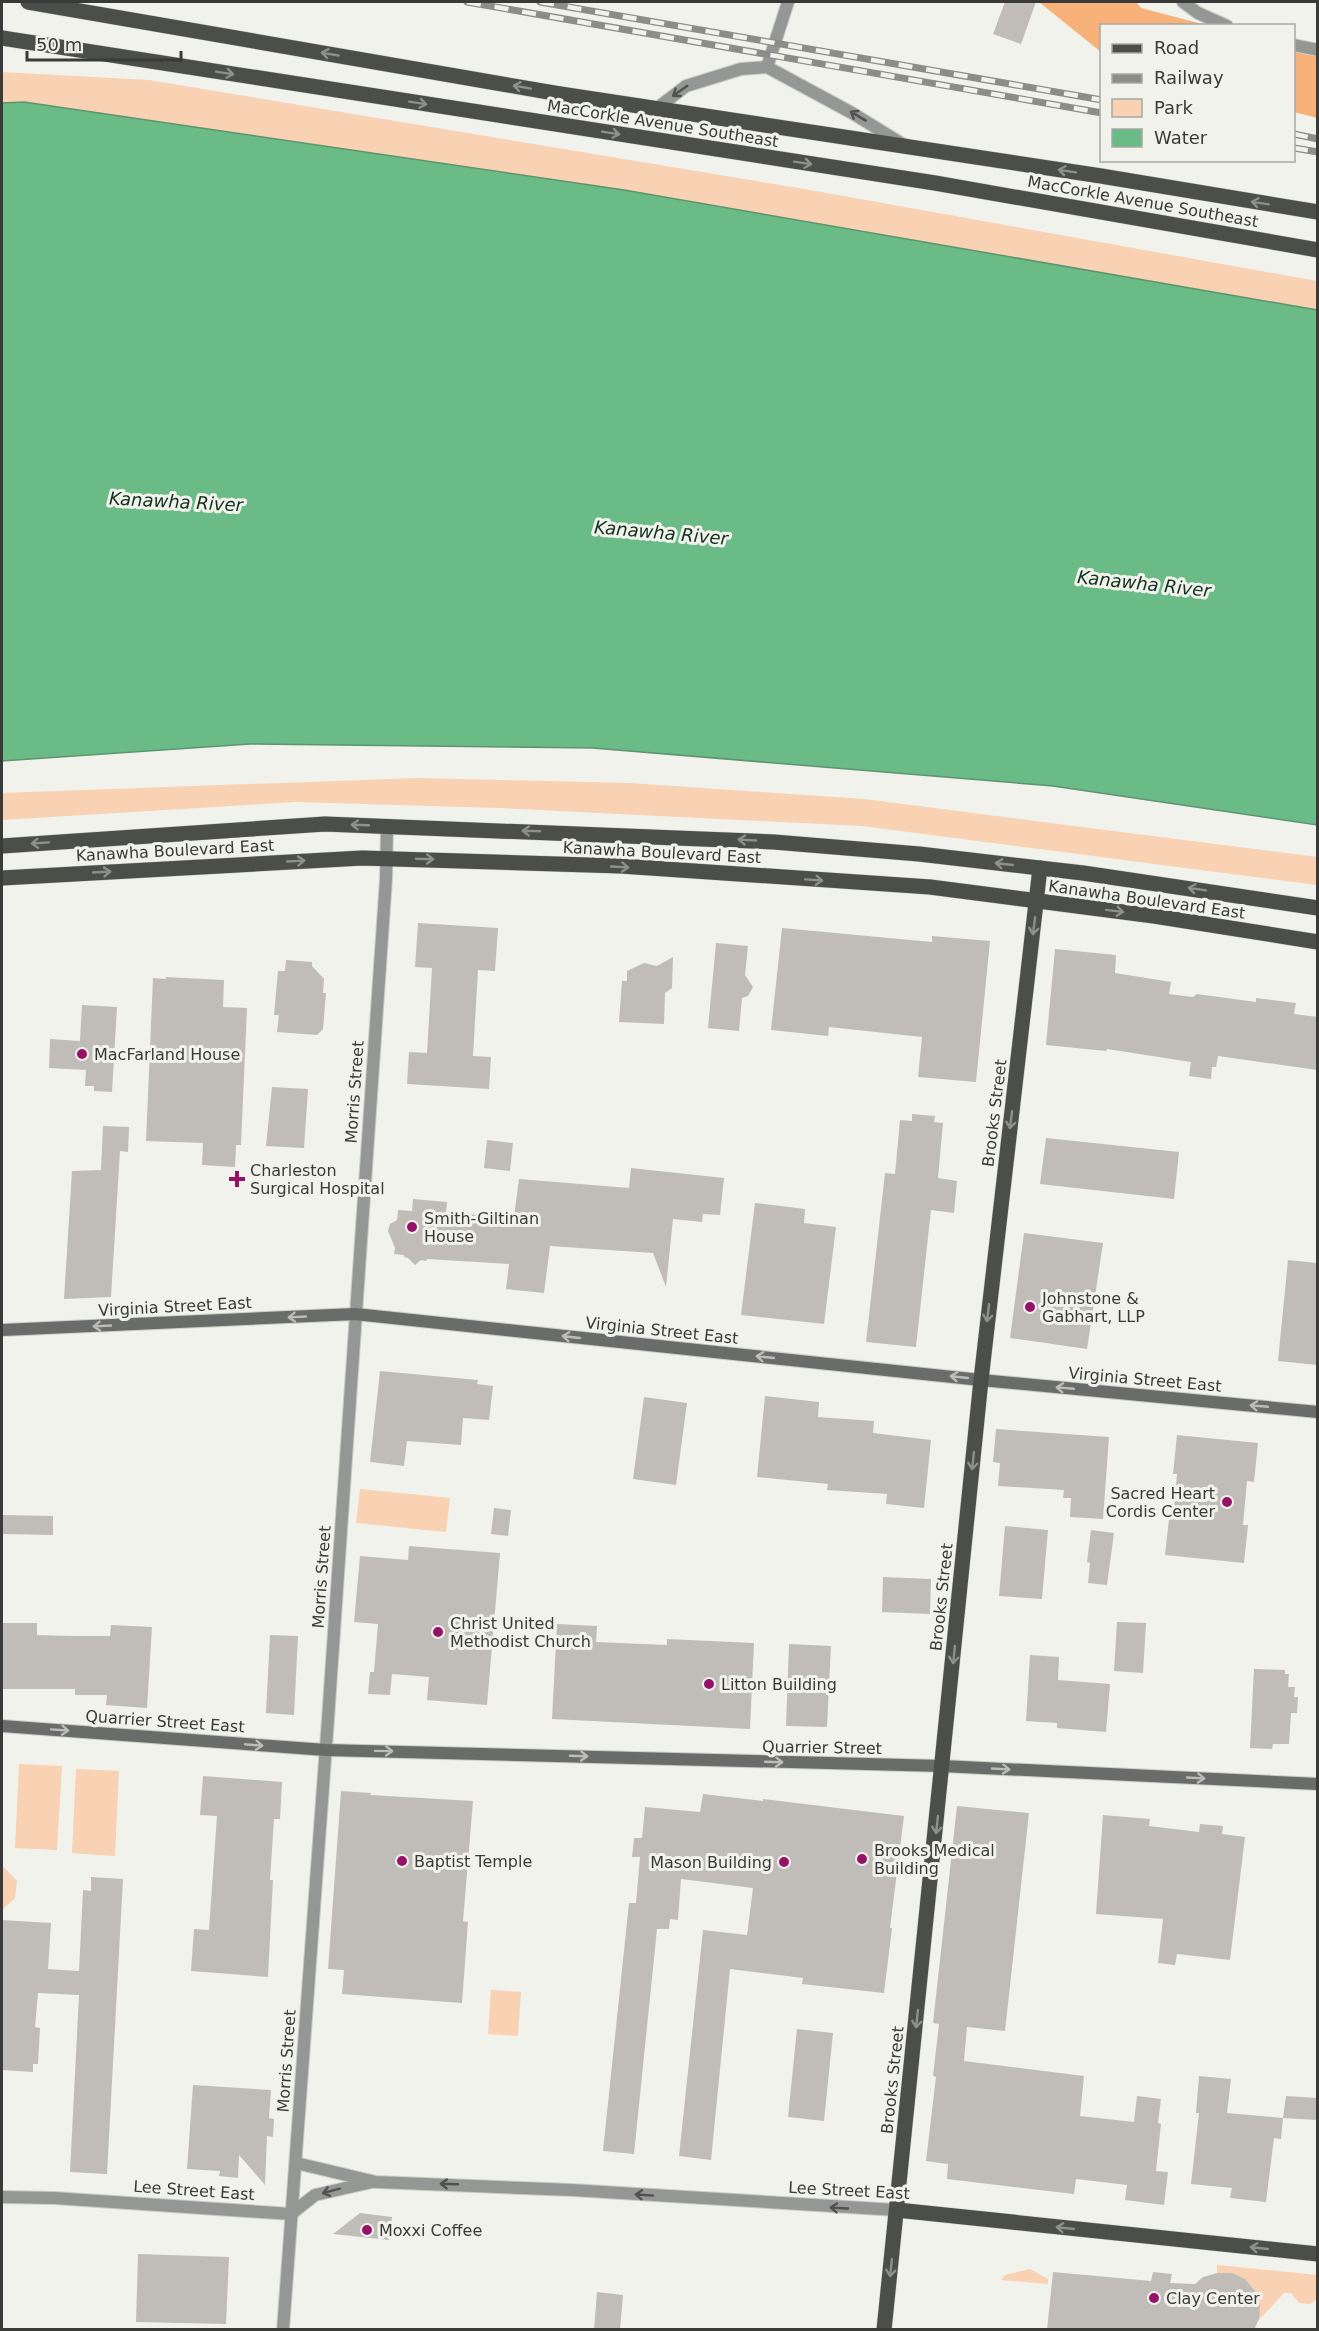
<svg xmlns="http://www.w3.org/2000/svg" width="1319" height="2331" viewBox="0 0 1319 2331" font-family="'DejaVu Sans',sans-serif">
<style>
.green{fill:#f9d1b3}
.forest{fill:#f7b179}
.water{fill:#6bbb87;stroke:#5c946f;stroke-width:1.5}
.building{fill:#c0bdb8}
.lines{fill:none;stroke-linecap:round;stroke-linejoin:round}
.minor-casing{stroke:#cdcdc8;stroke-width:14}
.tertiary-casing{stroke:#cdcdc8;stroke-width:14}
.secondary-casing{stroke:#cdcdc8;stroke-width:14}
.primary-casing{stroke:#cdcdc8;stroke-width:16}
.minor{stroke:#959794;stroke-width:12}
.tertiary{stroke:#959794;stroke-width:12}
.secondary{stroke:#6a6c69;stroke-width:12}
.primary{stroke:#4c4e4a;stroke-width:15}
.rail-casing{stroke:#8c8c89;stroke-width:7}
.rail{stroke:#f2f2ec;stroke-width:4.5;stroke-dasharray:14;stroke-linecap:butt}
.oneway{stroke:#8e908b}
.oneway2{stroke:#51514f}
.oneway3{stroke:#bcbcb8}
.poi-dot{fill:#961168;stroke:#f2f2ec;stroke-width:2}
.labels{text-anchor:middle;stroke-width:6;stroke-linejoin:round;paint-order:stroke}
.street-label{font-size:16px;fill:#3a3a38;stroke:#f2f2ec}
.poi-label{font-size:16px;fill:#3a3a38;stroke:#f2f2ec;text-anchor:start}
.water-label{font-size:18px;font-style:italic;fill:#10321d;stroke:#f2f2ec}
</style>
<rect width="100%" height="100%" fill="#f2f2ec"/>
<g class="green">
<path d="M 2,72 L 149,80 L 810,190 L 1317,281 L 1317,310 L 624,190 L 24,102 L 2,103 Z"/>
<path d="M 418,778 L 630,783 L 864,799 L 1317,857 L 1317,885 L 862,826 L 499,808 L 295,802 L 2,820 L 2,793 Z"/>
<path d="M 360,1489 L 450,1498 L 446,1532 L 356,1523 Z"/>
<path d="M 19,1764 L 62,1766 L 57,1850 L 15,1848 Z"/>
<path d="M 76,1769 L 119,1771 L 115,1856 L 72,1853 Z"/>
<path d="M 2,1865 L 17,1881 L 15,1898 L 2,1910 Z"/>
<path d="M 491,1990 L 521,1992 L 518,2036 L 488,2034 Z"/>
<path d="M 1217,2265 L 1317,2275 L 1317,2299 L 1310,2304 L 1299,2303 L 1291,2293 L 1284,2293 L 1258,2321 C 1261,2290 1249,2274 1217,2273 Z"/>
<path d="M 1030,2269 L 1048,2279 L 1048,2284 L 1001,2280 L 1005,2275 Z"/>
</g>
<g class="forest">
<path d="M 1039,2 L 1136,2 L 1141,8 L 1206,25 L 1102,26 L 1101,52 Z"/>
<path d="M 1294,49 L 1317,55 L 1317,118 L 1294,112 Z"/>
</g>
<path class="water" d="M 24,102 L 624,190 L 1317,310 L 1317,825 L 1053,786 L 593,748 L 250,744 L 2,761 L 2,103 Z"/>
<g class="building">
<path d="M 1005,2 L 1036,2 L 1021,44 L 993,34 Z"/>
<path d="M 418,923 L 498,928 L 495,971 L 478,970 L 473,1056 L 491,1057 L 489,1089 L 407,1084 L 409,1052 L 427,1053 L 432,968 L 415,967 Z"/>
<path d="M 782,928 L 932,942 L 932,936 L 990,941 L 976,1082 L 918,1077 L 922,1037 L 829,1027 L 828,1036 L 771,1030 Z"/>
<path d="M 716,943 L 748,946 L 745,975 L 753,987 L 748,996 L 742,998 L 739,1031 L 708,1028 Z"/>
<path d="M 1055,949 L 1116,955 L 1115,973 L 1171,982 L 1169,994 L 1193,997 L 1197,994 L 1256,1002 L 1256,998 L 1296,1003 L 1294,1014 L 1317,1017 L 1317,1070 L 1218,1056 L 1216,1067 L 1212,1067 L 1211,1079 L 1189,1076 L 1191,1062 L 1107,1049 L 1106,1051 L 1046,1045 Z"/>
<path d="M 673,957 L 672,988 L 665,993 L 664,1024 L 619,1022 L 622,981 L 627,981 L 627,971 L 644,963 L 657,966 Z"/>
<path d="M 286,960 L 312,962 L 312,966 L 324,979 L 323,993 L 326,993 L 323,1029 L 317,1035 L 277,1032 L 279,1015 L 274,1015 L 278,971 L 285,971 Z"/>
<path d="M 166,977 L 224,980 L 223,1007 L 247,1008 L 241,1145 L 236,1145 L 235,1167 L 202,1165 L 203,1143 L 146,1141 L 153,978 L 166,979 Z"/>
<path d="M 82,1005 L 117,1007 L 112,1092 L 94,1091 L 94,1086 L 85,1086 L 86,1070 L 49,1068 L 50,1039 L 80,1041 Z"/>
<path d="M 272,1087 L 308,1089 L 304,1148 L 266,1146 Z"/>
<path d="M 912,1114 L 935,1116 L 934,1122 L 943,1123 L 938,1178 L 957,1181 L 954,1213 L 931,1210 L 916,1347 L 866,1342 L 885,1173 L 895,1174 L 900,1120 L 912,1121 Z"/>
<path d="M 103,1126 L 129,1127 L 128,1152 L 120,1151 L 111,1297 L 64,1299 L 72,1171 L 101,1170 Z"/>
<path d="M 1046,1138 L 1179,1152 L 1174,1199 L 1040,1184 Z"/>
<path d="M 487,1140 L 513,1143 L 510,1171 L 484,1168 Z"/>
<path d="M 631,1168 L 724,1178 L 720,1215 L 703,1214 L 702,1222 L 673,1219 L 666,1287 L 653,1253 L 550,1246 L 544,1293 L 506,1289 L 509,1264 L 427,1259 L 426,1261 L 421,1260 L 415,1265 L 408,1258 L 404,1257 L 404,1255 L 394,1254 L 395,1248 L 388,1231 L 390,1224 L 397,1220 L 398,1210 L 412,1211 L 413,1199 L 447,1202 L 446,1213 L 514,1217 L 519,1179 L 629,1188 Z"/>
<path d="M 755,1203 L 805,1209 L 804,1223 L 836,1227 L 824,1324 L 741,1315 Z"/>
<path d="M 1024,1233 L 1103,1243 L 1087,1349 L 1010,1338 Z"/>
<path d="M 1288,1260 L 1317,1263 L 1317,1365 L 1278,1361 Z"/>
<path d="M 380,1371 L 478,1380 L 477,1384 L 493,1386 L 489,1420 L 463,1418 L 461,1445 L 407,1441 L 404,1466 L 370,1462 Z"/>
<path d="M 765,1396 L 819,1402 L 818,1417 L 874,1421 L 873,1433 L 931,1440 L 924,1508 L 886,1504 L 887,1494 L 827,1490 L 828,1484 L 757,1477 Z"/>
<path d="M 644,1397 L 687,1403 L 676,1485 L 633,1479 Z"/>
<path d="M 996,1429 L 1109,1437 L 1103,1519 L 1070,1517 L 1071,1498 L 1063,1498 L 1064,1490 L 998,1486 L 1000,1463 L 993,1462 Z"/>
<path d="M 1177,1435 L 1258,1443 L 1254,1482 L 1247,1481 L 1243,1525 L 1248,1525 L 1244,1563 L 1165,1555 L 1169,1519 L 1173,1520 L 1177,1474 L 1173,1474 Z"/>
<path d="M 494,1508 L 511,1510 L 508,1536 L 491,1534 Z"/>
<path d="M 3,1515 L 53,1516 L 53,1535 L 2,1534 Z"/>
<path d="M 1005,1526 L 1048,1530 L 1042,1599 L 999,1596 Z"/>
<path d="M 1091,1530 L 1114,1533 L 1107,1585 L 1088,1583 L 1090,1563 L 1087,1562 Z"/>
<path d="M 409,1546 L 500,1553 L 487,1705 L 427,1700 L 429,1677 L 392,1674 L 390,1695 L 368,1694 L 370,1672 L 374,1672 L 378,1624 L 354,1622 L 360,1556 L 408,1560 Z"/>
<path d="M 883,1577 L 931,1579 L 930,1614 L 882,1612 Z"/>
<path d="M 1117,1622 L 1146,1623 L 1143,1673 L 1114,1671 Z"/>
<path d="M 2,1623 L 37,1623 L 37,1635 L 71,1636 L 110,1636 L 111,1625 L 152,1627 L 147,1708 L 106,1705 L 107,1695 L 75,1695 L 75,1689 L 2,1689 Z"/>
<path d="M 557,1624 L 597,1626 L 596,1642 L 667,1645 L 667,1639 L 754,1643 L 750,1729 L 552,1719 Z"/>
<path d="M 270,1635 L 298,1636 L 294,1715 L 266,1713 Z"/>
<path d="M 789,1644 L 831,1646 L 827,1727 L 786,1726 Z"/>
<path d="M 1030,1655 L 1059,1657 L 1058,1680 L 1110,1684 L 1106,1732 L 1057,1728 L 1057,1723 L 1026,1721 Z"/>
<path d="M 1254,1669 L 1285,1670 L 1285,1674 L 1289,1674 L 1288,1687 L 1295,1687 L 1294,1697 L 1298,1697 L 1297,1713 L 1291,1713 L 1289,1744 L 1273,1744 L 1272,1749 L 1250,1748 Z"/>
<path d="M 203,1776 L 282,1782 L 280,1819 L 274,1819 L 270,1880 L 273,1880 L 268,1977 L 191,1971 L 194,1929 L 209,1930 L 217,1816 L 200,1815 Z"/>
<path d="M 341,1791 L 371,1793 L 370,1795 L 473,1801 L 463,1921 L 468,1922 L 462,2003 L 342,1994 L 344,1970 L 328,1969 Z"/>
<path d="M 703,1794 L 763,1801 L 763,1799 L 904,1816 L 890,1928 L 892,1928 L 884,1993 L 802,1984 L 803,1978 L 730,1969 L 711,2160 L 679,2156 L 703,1930 L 747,1935 L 753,1888 L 681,1879 L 678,1920 L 670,1919 L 669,1929 L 657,1929 L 634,2154 L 603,2151 L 629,1903 L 636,1903 L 640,1857 L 632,1857 L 634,1838 L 642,1838 L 645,1807 L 700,1812 Z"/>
<path d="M 957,1806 L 1029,1813 L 1005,2031 L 967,2027 L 964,2061 L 1084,2076 L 1080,2116 L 1134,2122 L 1137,2096 L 1161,2099 L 1158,2123 L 1161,2124 L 1156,2171 L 1168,2172 L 1164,2205 L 1125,2200 L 1127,2185 L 1076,2179 L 1074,2194 L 947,2179 L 948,2164 L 926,2161 L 936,2077 L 933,2076 L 939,2024 L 933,2023 Z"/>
<path d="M 1103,1815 L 1150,1819 L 1149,1826 L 1199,1832 L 1200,1824 L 1223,1826 L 1222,1834 L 1245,1837 L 1230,1960 L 1177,1954 L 1175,1965 L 1158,1963 L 1163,1919 L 1096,1914 Z"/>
<path d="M 91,1877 L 123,1879 L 107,2174 L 70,2172 L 79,1995 L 38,1993 L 35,2027 L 40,2028 L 38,2064 L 33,2064 L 33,2072 L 2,2070 L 2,1920 L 51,1923 L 48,1969 L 79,1971 L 83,1890 L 91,1891 Z"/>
<path d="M 797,2029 L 833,2033 L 824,2121 L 788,2117 Z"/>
<path d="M 1199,2076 L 1231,2079 L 1227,2113 L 1283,2118 L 1281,2139 L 1274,2138 L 1266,2202 L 1230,2198 L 1232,2188 L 1191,2184 L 1199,2113 L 1196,2113 Z"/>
<path d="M 193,2085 L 271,2090 L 269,2118 L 274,2119 L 273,2137 L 267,2136 L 265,2185 L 239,2155 L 238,2178 L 219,2176 L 220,2171 L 187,2169 Z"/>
<path d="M 1286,2096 L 1317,2098 L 1317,2120 L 1283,2118 Z"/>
<path d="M 360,2213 L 392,2217 L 389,2240 L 333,2234 Z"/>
<path d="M 138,2254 L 229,2257 L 226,2324 L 136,2322 Z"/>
<path d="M 1053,2272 L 1151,2281 L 1153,2272 L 1172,2274 L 1170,2283 L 1195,2284 L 1203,2277 L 1217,2273 L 1232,2273 L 1245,2279 L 1255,2291 L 1260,2305 L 1259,2319 L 1254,2330 L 1047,2330 Z"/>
<path d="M 597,2292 L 623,2295 L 620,2330 L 594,2330 Z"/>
</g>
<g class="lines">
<g class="minor-casing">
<g id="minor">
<path d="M 767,67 L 788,2"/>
<path d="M 656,109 L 686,86 L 741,69 L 767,67 L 852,113 L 904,145"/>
<path d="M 296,2163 L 376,2182 L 572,2190 L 897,2210"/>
<path d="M 2,2197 L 54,2198 L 291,2214 L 315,2195 L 372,2182"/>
</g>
</g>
<g class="tertiary-casing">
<g id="tertiary">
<path d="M 1183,2 L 1198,13 L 1227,26"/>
<path d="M 1294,45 L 1318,50"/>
<path d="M 283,2330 L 328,1719 L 386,879 L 387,826"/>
</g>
</g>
<g class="secondary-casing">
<g id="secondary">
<path d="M 2,1330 L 355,1314 L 981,1380 L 1318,1412"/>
<path d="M 2,1726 L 326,1750 L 942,1766 L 1318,1784"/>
</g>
</g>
<g class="primary-casing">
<g id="primary">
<path d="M 28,2 L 560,94 L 1101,176 L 1318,212"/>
<path d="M 2,38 L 935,183 L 1318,250"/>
<path d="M 2,846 L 325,824 L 774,842 L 919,854 L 1083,873 L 1318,908"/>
<path d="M 2,878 L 362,858 L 621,866 L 930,887 L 1154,916 L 1318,942"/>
<path d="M 897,2210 L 1318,2254"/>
<path d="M 884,2330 L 981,1380 L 1040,868"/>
</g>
</g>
<use href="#minor" class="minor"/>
<use href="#tertiary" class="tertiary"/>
<use href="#secondary" class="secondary"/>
<use href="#primary" class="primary"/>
<g class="rail-casing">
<g id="rail">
<path d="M 467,2 L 1102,113"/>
<path d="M 540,2 L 1102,100"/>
<path d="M 1294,134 L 1318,139"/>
<path d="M 1294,148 L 1318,152"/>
</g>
</g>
<use href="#rail" class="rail"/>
</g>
<defs><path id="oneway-shaft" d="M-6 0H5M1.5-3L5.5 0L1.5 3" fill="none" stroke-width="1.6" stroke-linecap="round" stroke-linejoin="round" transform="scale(1.5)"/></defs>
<g class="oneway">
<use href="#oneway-shaft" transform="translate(330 54) rotate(-170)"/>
<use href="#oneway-shaft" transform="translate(225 73) rotate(9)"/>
<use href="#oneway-shaft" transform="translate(522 87) rotate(-170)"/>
<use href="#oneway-shaft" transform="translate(418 103) rotate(9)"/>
<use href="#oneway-shaft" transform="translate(611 133) rotate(9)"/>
<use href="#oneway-shaft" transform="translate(803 163) rotate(9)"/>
<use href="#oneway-shaft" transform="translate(1067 171) rotate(-171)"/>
<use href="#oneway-shaft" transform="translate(1260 203) rotate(-171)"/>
<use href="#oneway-shaft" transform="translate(360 825) rotate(-178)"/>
<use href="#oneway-shaft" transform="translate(531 831) rotate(-178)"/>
<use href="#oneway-shaft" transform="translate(747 840) rotate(-177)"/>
<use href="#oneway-shaft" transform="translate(40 843) rotate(176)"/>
<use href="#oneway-shaft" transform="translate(425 859) rotate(2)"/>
<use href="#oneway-shaft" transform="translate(296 861) rotate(-3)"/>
<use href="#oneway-shaft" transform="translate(1004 864) rotate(-174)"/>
<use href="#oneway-shaft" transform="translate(620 867) rotate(3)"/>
<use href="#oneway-shaft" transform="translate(102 872) rotate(-3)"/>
<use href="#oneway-shaft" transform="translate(814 880) rotate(4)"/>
<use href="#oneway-shaft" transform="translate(1197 889) rotate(-171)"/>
<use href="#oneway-shaft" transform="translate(1115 911) rotate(7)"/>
<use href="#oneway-shaft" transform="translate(1034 926) rotate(97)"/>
<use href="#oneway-shaft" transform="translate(1011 1120) rotate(97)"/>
<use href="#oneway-shaft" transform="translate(988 1313) rotate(97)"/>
<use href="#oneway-shaft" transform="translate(973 1461) rotate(96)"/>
<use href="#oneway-shaft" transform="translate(954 1655) rotate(96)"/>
<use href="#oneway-shaft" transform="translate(937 1825) rotate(96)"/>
<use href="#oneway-shaft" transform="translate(917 2019) rotate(96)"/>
<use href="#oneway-shaft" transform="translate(1065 2228) rotate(-174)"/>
<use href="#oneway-shaft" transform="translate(1259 2248) rotate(-174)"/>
<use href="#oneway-shaft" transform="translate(891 2268) rotate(96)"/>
</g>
<g class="oneway2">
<use href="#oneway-shaft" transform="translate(680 91) rotate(145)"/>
<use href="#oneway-shaft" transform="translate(858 116) rotate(-149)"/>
<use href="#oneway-shaft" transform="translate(449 2184) rotate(-178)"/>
<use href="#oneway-shaft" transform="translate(331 2191) rotate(165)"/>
<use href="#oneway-shaft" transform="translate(644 2195) rotate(-176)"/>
<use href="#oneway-shaft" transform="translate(839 2208) rotate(-177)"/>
</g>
<g class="oneway3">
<use href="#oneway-shaft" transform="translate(297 1317) rotate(177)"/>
<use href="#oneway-shaft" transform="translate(102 1326) rotate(177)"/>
<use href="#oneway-shaft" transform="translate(571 1337) rotate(-174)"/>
<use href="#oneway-shaft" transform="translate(765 1357) rotate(-174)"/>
<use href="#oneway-shaft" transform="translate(959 1377) rotate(-174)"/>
<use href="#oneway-shaft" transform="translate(1065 1388) rotate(-175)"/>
<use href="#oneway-shaft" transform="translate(1259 1406) rotate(-175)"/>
<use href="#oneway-shaft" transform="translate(60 1730) rotate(4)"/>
<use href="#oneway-shaft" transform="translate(254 1745) rotate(5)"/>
<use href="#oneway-shaft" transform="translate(384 1751) rotate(1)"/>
<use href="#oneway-shaft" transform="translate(579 1756) rotate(2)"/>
<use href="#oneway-shaft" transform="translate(774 1762) rotate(2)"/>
<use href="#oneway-shaft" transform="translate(1001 1769) rotate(3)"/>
<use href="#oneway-shaft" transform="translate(1196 1778) rotate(3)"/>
</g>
<g class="poi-dot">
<circle cx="82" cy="1054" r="6"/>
<path d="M234 1170h6v6h6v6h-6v6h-6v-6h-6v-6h6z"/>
<circle cx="412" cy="1227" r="6"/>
<circle cx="1030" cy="1307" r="6"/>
<circle cx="1227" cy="1502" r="6"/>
<circle cx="438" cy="1632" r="6"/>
<circle cx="709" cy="1684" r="6"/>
<circle cx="862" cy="1859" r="6"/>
<circle cx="402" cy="1861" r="6"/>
<circle cx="784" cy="1862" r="6"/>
<circle cx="367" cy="2230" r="6"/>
<circle cx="1154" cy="2298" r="6"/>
</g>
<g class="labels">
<g class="street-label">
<text transform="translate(663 123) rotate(9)" y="6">MacCorkle Avenue Southeast</text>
<text transform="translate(1143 201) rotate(10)" y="6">MacCorkle Avenue Southeast</text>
<text transform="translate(175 850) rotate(-3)" y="6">Kanawha Boulevard East</text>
<text transform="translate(662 852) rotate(3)" y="6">Kanawha Boulevard East</text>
<text transform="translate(1147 899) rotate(8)" y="6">Kanawha Boulevard East</text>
<text transform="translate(354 1092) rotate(-86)" y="6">Morris Street</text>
<text transform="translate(994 1113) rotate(-83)" y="6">Brooks Street</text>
<text transform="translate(175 1306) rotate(-3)" y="6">Virginia Street East</text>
<text transform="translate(662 1330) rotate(6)" y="6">Virginia Street East</text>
<text transform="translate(1145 1379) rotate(5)" y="6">Virginia Street East</text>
<text transform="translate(321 1577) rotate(-86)" y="6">Morris Street</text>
<text transform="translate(941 1597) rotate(-84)" y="6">Brooks Street</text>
<text transform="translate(165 1721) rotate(4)" y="6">Quarrier Street East</text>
<text transform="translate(822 1747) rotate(1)" y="6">Quarrier Street</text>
<text transform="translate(286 2061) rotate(-86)" y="6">Morris Street</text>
<text transform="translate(892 2080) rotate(-84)" y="6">Brooks Street</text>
<text transform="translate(194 2190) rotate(4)" y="6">Lee Street East</text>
<text transform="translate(849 2190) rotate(3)" y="6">Lee Street East</text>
</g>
<g class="poi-label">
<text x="94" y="1060">MacFarland House</text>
<text x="250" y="1176">Charleston<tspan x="250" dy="18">Surgical Hospital</tspan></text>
<text x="424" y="1224">Smith-Giltinan<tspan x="424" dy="18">House</tspan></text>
<text x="1042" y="1304">Johnstone &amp;<tspan x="1042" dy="18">Gabhart, LLP</tspan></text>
<text x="1215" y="1499" text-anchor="end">Sacred Heart<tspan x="1215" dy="18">Cordis Center</tspan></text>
<text x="450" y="1629">Christ United<tspan x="450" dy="18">Methodist Church</tspan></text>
<text x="721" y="1690">Litton Building</text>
<text x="874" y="1856">Brooks Medical<tspan x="874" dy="18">Building</tspan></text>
<text x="414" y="1867">Baptist Temple</text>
<text x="772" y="1868" text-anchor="end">Mason Building</text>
<text x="379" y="2236">Moxxi Coffee</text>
<text x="1166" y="2304">Clay Center</text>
</g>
<g class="water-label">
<text transform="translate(176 502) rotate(3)" y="6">Kanawha River</text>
<text transform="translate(661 533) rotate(5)" y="6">Kanawha River</text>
<text transform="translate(1144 584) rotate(6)" y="6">Kanawha River</text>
</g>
</g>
<rect width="1319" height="2331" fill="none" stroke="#3a3a38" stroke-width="6"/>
<rect x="1100" y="24" width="195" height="138" fill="#f2f2ec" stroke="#a8a8a4" stroke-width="1.5"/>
<rect x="1112" y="44" width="30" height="9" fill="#4c4e4a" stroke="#a8a8a4" stroke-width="1.5"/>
<text x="1154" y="54" font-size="18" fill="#3a3a38">Road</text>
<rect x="1112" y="74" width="30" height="9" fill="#8c8c89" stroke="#a8a8a4" stroke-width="1.5"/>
<text x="1154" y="84" font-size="18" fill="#3a3a38">Railway</text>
<rect x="1112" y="99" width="30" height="18" fill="#f9d1b3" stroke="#a8a8a4" stroke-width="1.5"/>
<text x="1154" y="114" font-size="18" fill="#3a3a38">Park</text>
<rect x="1112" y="129" width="30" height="18" fill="#6bbb87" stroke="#a8a8a4" stroke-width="1.5"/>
<text x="1154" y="144" font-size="18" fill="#3a3a38">Water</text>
<path d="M27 51v9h154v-9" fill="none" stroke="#3a3a38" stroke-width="3"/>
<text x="36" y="51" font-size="18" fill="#3a3a38" stroke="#f2f2ec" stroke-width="4.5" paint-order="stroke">50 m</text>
</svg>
